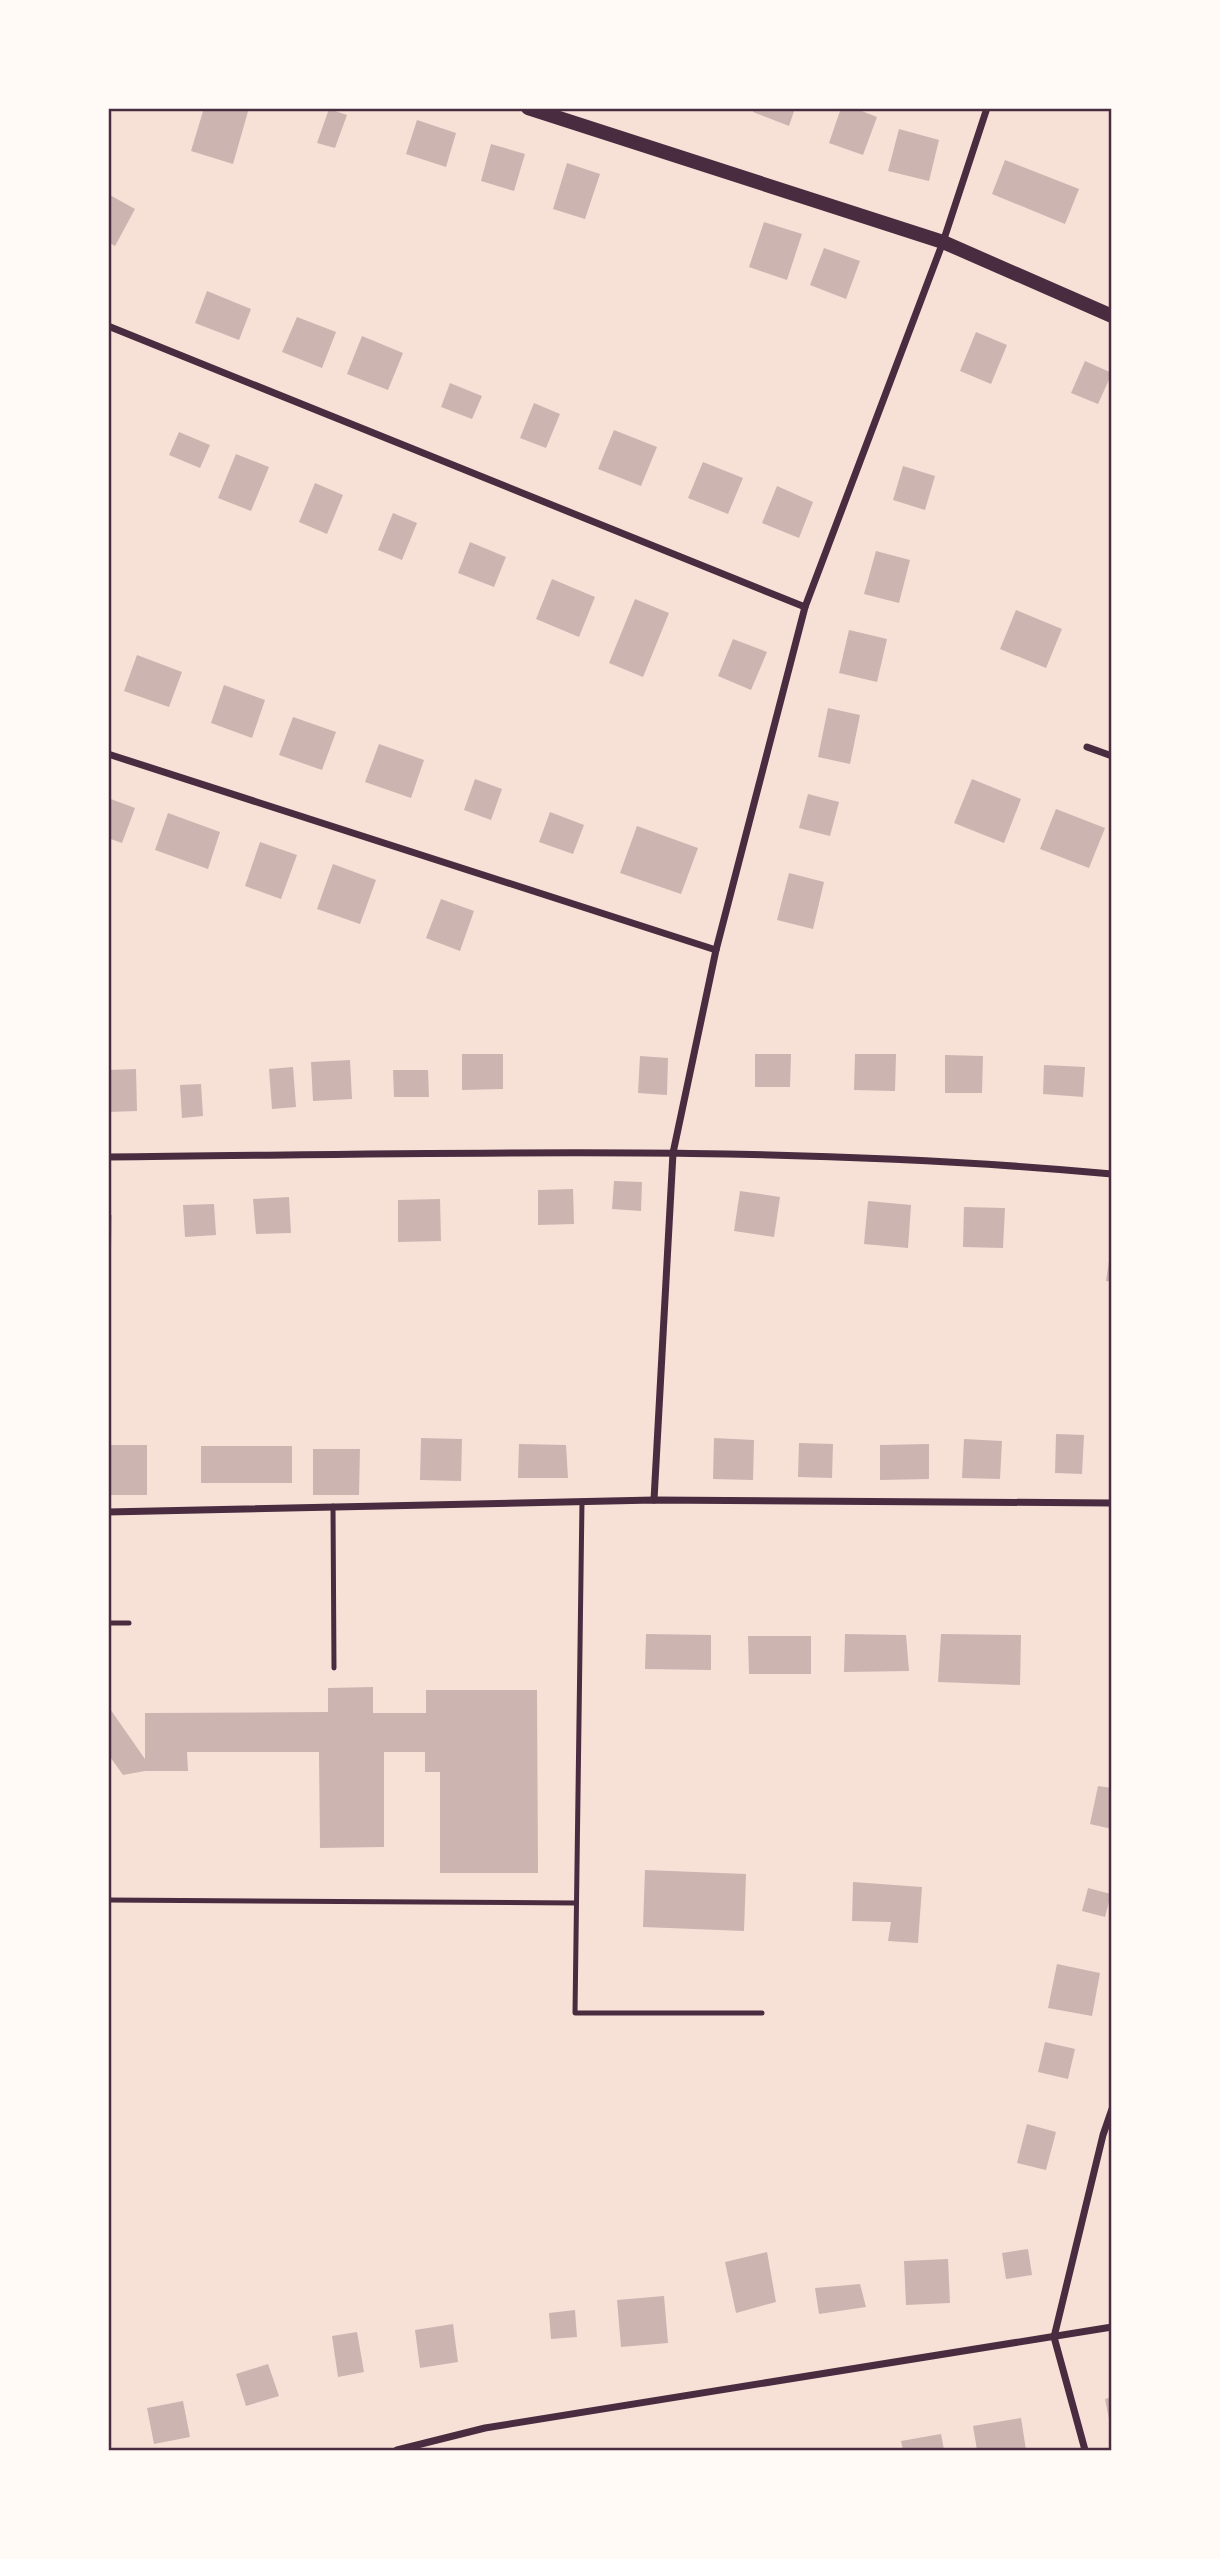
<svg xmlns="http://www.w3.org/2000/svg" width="1220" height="2559" viewBox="0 0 1220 2559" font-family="Helvetica,sans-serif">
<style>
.building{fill:#ccb4b1}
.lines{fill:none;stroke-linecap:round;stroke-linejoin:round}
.service{stroke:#4a2c40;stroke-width:5}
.minor{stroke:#4a2c40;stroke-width:7}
.secondary{stroke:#4a2c40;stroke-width:14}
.neatline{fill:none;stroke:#4a2c40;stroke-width:2.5}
</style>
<rect width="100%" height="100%" fill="#f7e1d7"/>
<g class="building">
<path d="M 204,108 L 249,108 L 233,164 L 191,151 Z"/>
<path d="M 754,108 L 795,108 L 789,126 L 753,112 Z"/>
<path d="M 841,108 L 854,108 L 877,117 L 863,155 L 829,143 Z"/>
<path d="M 329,109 L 347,115 L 335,148 L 317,143 Z"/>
<path d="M 417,120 L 456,133 L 446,167 L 406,154 Z"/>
<path d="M 899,129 L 939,140 L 929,181 L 888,171 Z"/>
<path d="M 491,144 L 525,154 L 514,191 L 481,181 Z"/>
<path d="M 1005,160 L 1079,189 L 1065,224 L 992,194 Z"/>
<path d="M 567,163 L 600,174 L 585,219 L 553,209 Z"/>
<path d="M 108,194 L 135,209 L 115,246 L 108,242 Z"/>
<path d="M 764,222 L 802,234 L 787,280 L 749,267 Z"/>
<path d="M 824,248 L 860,261 L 846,299 L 810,285 Z"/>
<path d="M 207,291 L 251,309 L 239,340 L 195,323 Z"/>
<path d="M 297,317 L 336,332 L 322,368 L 282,352 Z"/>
<path d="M 976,332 L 1007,345 L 991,384 L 960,371 Z"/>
<path d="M 362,336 L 403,353 L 388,390 L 347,374 Z"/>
<path d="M 1085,361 L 1112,373 L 1098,404 L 1071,393 Z"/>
<path d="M 450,383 L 482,396 L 472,419 L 441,407 Z"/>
<path d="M 534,403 L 560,414 L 546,448 L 520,438 Z"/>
<path d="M 614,430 L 657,447 L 641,486 L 598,469 Z"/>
<path d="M 179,432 L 210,445 L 200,468 L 169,455 Z"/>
<path d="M 236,454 L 269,467 L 251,511 L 218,498 Z"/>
<path d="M 703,462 L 743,478 L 728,514 L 688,498 Z"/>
<path d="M 903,466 L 935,476 L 925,510 L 893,500 Z"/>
<path d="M 315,483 L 343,495 L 327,534 L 299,522 Z"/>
<path d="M 777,486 L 813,502 L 799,538 L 762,523 Z"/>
<path d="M 393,513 L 417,523 L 402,560 L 378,550 Z"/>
<path d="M 470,542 L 506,557 L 494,587 L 458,573 Z"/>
<path d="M 876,551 L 910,560 L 899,603 L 864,594 Z"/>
<path d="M 552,579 L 595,597 L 579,637 L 536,619 Z"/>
<path d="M 635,599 L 669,613 L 643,677 L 609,663 Z"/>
<path d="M 1016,610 L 1062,629 L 1046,668 L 1000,649 Z"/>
<path d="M 849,630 L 887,639 L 877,682 L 839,673 Z"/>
<path d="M 733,639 L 767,652 L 751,690 L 718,676 Z"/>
<path d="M 137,655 L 182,672 L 169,707 L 124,691 Z"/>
<path d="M 224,685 L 265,700 L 252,738 L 211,723 Z"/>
<path d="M 828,708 L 860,715 L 850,764 L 818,757 Z"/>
<path d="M 293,717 L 336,732 L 322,770 L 279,755 Z"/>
<path d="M 379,744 L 424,760 L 411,798 L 365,782 Z"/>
<path d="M 475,779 L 502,789 L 491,820 L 464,810 Z"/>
<path d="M 972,779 L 1021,799 L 1004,843 L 954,823 Z"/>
<path d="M 808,794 L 839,802 L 830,836 L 799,828 Z"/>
<path d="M 108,798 L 135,808 L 122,843 L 108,838 Z"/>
<path d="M 1056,809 L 1105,828 L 1089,868 L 1040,849 Z"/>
<path d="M 550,812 L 584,825 L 573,854 L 539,842 Z"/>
<path d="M 168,813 L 220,832 L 208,869 L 155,850 Z"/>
<path d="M 637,826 L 698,848 L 681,894 L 620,873 Z"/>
<path d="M 260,842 L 297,855 L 281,899 L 245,886 Z"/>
<path d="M 333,864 L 376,880 L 360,924 L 317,909 Z"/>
<path d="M 789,873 L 824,882 L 813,929 L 777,920 Z"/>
<path d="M 441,899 L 474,911 L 460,951 L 426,938 Z"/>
<path d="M 462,1054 L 503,1054 L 503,1089 L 462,1090 Z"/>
<path d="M 755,1054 L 791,1054 L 790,1087 L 755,1087 Z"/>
<path d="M 855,1054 L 896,1054 L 895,1091 L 854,1090 Z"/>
<path d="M 945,1055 L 983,1056 L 982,1093 L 945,1093 Z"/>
<path d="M 640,1056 L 668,1058 L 667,1095 L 638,1093 Z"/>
<path d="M 350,1060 L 352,1099 L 313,1101 L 311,1062 Z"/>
<path d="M 1044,1065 L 1085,1067 L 1083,1097 L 1043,1094 Z"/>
<path d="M 293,1067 L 296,1107 L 272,1109 L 269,1069 Z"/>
<path d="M 136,1069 L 137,1111 L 108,1112 L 108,1070 Z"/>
<path d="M 393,1070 L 428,1070 L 429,1097 L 394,1097 Z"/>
<path d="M 201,1084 L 203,1116 L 182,1118 L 180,1085 Z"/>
<path d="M 614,1181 L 642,1182 L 641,1211 L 612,1209 Z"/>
<path d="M 573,1189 L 574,1224 L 538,1225 L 538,1190 Z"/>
<path d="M 740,1191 L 780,1197 L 774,1237 L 734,1231 Z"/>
<path d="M 289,1197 L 291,1233 L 256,1234 L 253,1199 Z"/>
<path d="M 440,1199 L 441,1241 L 398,1242 L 398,1200 Z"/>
<path d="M 868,1201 L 911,1205 L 908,1248 L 864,1244 Z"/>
<path d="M 214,1204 L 216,1235 L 185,1237 L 183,1205 Z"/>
<path d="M 964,1207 L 1005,1208 L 1003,1248 L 963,1247 Z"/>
<path d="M 108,1215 L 112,1215 L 111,1250 L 108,1250 Z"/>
<path d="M 1110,1254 L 1112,1254 L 1112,1282 L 1106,1281 Z"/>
<path d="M 1056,1434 L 1084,1435 L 1082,1474 L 1055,1473 Z"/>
<path d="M 421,1438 L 462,1439 L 461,1481 L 420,1480 Z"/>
<path d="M 714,1438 L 754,1440 L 753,1480 L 713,1479 Z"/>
<path d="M 964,1439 L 1002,1441 L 1000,1479 L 962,1478 Z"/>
<path d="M 799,1443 L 833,1444 L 832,1478 L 798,1477 Z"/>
<path d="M 519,1444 L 566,1445 L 568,1478 L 518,1478 Z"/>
<path d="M 929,1444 L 929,1479 L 880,1480 L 880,1445 Z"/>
<rect x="108" y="1445" width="39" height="50"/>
<rect x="201" y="1446" width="91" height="37"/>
<path d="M 313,1449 L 360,1449 L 359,1495 L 313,1495 Z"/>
<path d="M 646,1634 L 711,1635 L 711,1670 L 645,1669 Z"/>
<path d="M 845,1634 L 906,1635 L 909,1671 L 844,1672 Z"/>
<path d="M 941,1634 L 1021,1635 L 1020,1685 L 938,1682 Z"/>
<path d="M 748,1636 L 811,1636 L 811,1674 L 749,1674 Z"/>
<path d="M 373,1687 L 373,1713 L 426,1713 L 426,1690 L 537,1690 L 538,1873 L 440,1873 L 440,1772 L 425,1772 L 425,1752 L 384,1752 L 384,1847 L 320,1848 L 319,1752 L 187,1752 L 188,1771 L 145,1771 L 123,1775 L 108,1754 L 108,1706 L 145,1759 L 145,1713 L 328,1712 L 328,1688 Z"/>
<path d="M 1098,1786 L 1112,1788 L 1112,1829 L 1090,1824 Z"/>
<path d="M 645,1870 L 746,1874 L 744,1931 L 643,1927 Z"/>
<path d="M 853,1882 L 922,1887 L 918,1943 L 888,1941 L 891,1922 L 852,1921 Z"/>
<path d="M 1088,1888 L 1111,1894 L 1105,1917 L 1082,1911 Z"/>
<path d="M 1057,1964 L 1100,1973 L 1092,2016 L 1048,2008 Z"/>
<path d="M 1045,2042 L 1075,2049 L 1068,2079 L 1038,2072 Z"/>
<path d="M 1027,2124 L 1056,2132 L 1046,2170 L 1017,2163 Z"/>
<path d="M 1028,2249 L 1032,2275 L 1006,2279 L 1002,2253 Z"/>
<path d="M 767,2252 L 776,2302 L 736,2313 L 725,2262 Z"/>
<path d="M 948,2259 L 950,2303 L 906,2305 L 904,2261 Z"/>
<path d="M 860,2284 L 866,2307 L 819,2314 L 815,2288 Z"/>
<path d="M 664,2296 L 668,2343 L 621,2347 L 617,2300 Z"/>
<path d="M 575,2310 L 577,2337 L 551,2339 L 549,2313 Z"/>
<path d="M 453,2324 L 458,2362 L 420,2368 L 415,2330 Z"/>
<path d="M 357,2332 L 364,2372 L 338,2377 L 332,2336 Z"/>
<path d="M 268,2364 L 279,2396 L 246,2406 L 236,2374 Z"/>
<path d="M 1112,2397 L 1112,2424 L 1110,2424 L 1105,2399 Z"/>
<path d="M 183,2401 L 190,2437 L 154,2444 L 147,2408 Z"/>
<path d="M 1021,2418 L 1026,2450 L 977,2450 L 973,2426 Z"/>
<path d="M 941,2434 L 944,2450 L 903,2450 L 901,2441 Z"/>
</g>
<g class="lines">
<g class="service">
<path d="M 582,1501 L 575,2013 L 762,2013"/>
<path d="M 333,1506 L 334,1668"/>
<path d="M 108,1623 L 129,1623"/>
<path d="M 108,1900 L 576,1903"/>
</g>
<g class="minor">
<path d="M 108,326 L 805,607"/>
<path d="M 1087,747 L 1112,756"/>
<path d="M 108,754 L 716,950"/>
<path d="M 108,1157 C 443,1154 778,1143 1112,1174"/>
<path d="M 654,1500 L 673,1153 L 716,950 L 805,607 L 943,242 L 987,108"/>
<path d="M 108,1512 L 654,1500 L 1112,1503"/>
<path d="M 397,2450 L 485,2428 L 1112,2327"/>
<path d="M 1085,2450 L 1054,2337 L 1103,2135 L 1112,2109"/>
</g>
<path class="secondary" d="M 528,108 L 943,242 L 1112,316"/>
</g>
<rect width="1220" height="2559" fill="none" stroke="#fffaf5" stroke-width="220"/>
<rect x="110" y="110" width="1000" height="2339" class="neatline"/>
</svg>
